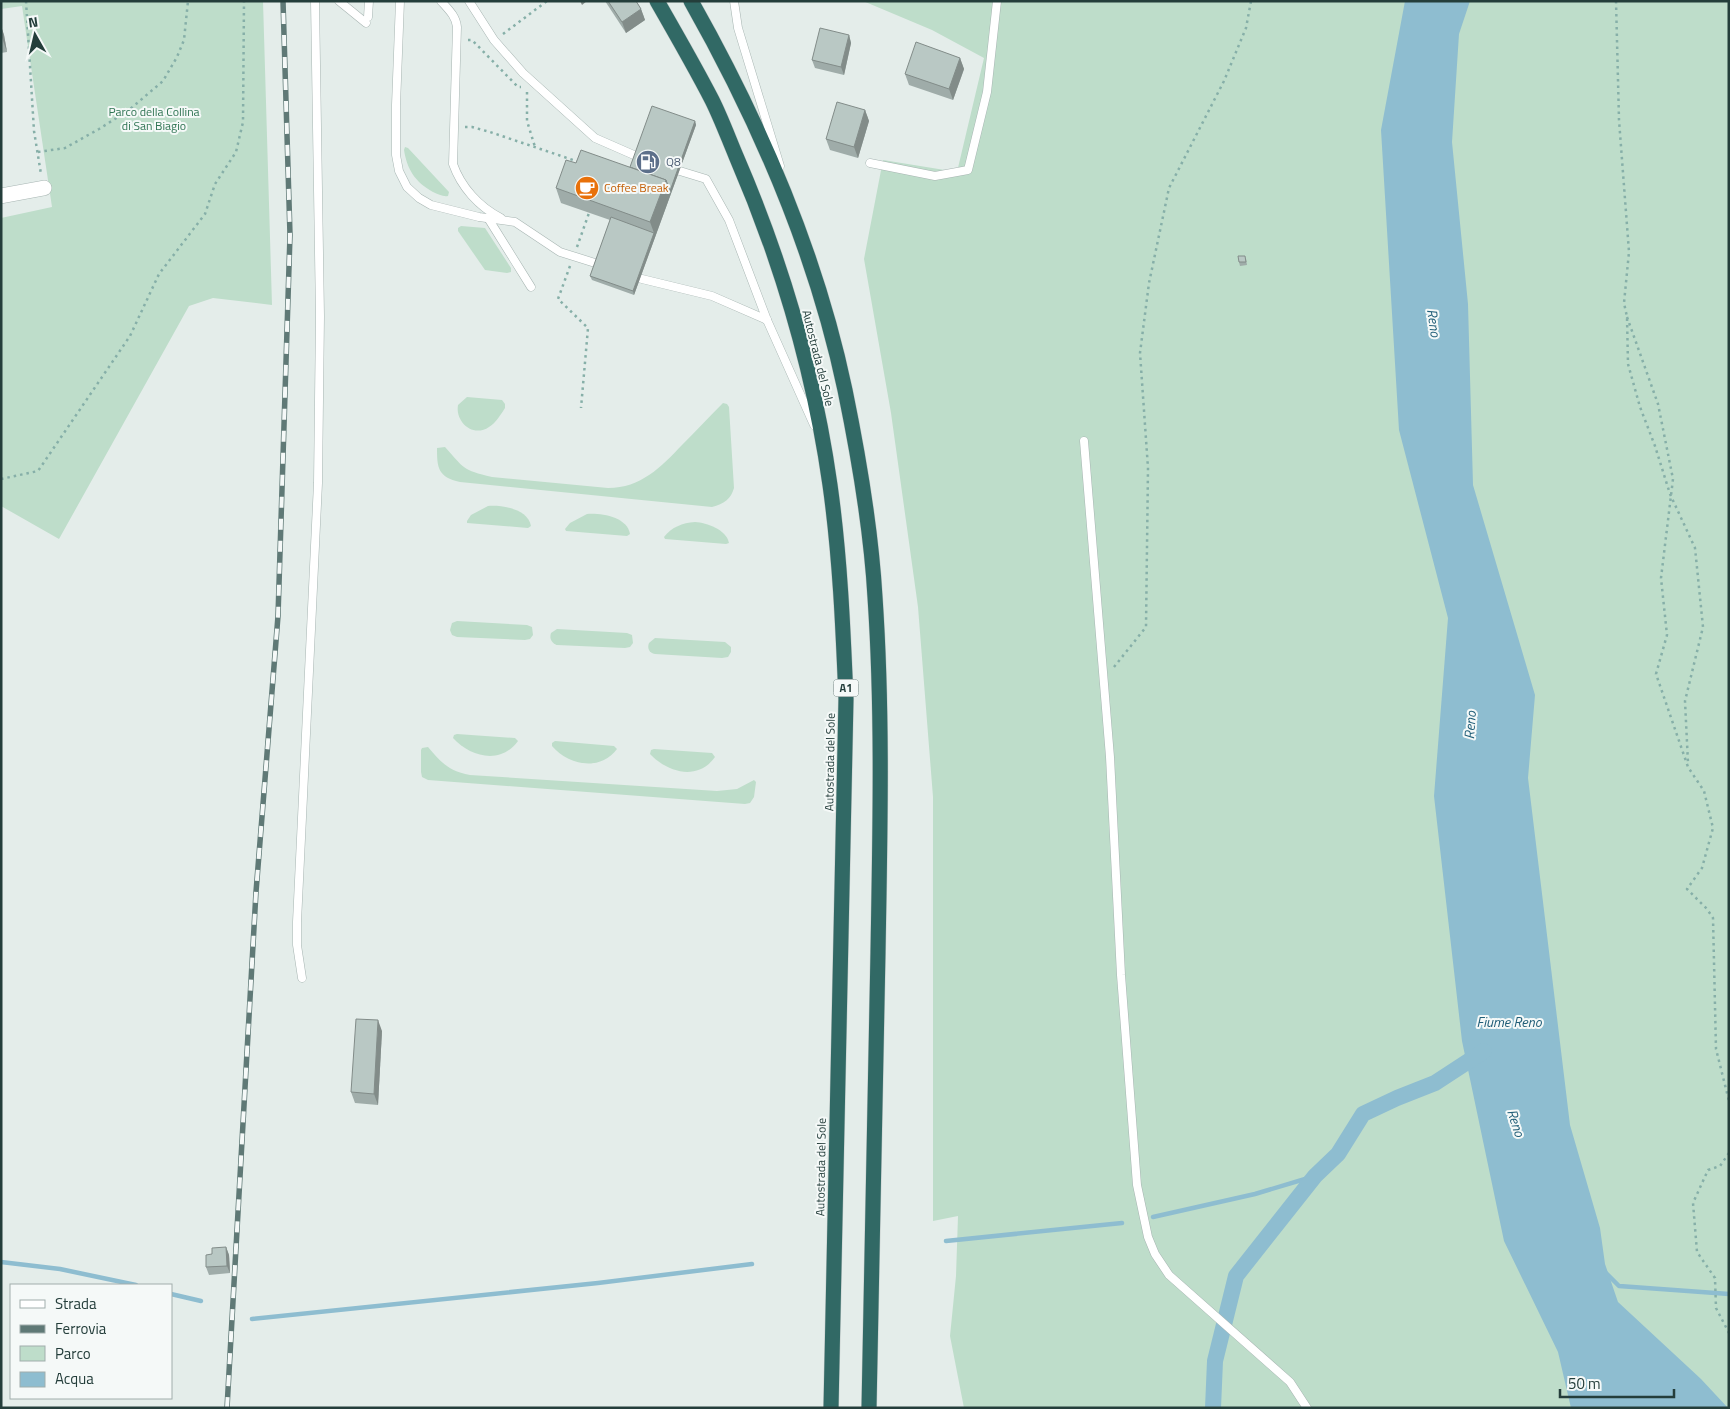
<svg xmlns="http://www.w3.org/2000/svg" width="1730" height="1409" viewBox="0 0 1730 1409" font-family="'Titillium Web',sans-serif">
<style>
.green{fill:#beddca}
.water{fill:#8ebdd0}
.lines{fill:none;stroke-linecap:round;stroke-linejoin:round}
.stream{stroke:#8ebdd0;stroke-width:4.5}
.canal{stroke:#8ebdd0;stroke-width:16}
.service-casing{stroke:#a7b5b2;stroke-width:9}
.minor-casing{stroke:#a7b5b2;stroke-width:16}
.motorway-casing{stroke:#c2c9c8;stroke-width:16}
.path{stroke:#86afa8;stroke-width:2.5;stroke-dasharray:2.5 4;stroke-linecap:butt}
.service{stroke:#fff;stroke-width:8}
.minor{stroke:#fff;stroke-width:15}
.motorway{stroke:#316965;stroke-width:15}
.rail-casing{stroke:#5f7976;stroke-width:5.5}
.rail{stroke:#f5f9f8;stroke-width:4;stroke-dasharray:11;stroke-linecap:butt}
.wall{fill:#9faca9}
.shaded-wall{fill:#828c89}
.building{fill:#b9c8c4;stroke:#828c89}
.labels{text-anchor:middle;stroke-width:4;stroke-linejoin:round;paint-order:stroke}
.shield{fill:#f5f9f8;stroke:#637674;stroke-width:1}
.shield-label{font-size:11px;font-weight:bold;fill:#243e3b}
.park-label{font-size:12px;fill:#2f7453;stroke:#f5f9f8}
.service-label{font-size:12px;fill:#4e5e75;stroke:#f5f9f8;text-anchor:start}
.food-label{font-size:12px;fill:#c56008;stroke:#f5f9f8;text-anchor:start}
.street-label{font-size:12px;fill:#243e3b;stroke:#f5f9f8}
.water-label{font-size:14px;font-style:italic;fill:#205e78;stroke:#f5f9f8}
</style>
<rect width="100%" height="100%" fill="#e4edea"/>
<g class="green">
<path d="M 1,1 L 263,1 L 272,305 L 213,298 L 189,306 L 59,539 L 1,506 L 1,218 L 52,207 L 22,6 L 1,9 Z"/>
<path d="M 863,1 L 1729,1 L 1729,1408 L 964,1408 L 950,1336 L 956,1276 L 958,1216 L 933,1221 L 933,797 L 918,607 L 891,413 L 864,259 L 883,160 L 957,172 L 984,58 L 932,30 Z"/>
<path d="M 405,147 L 408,148 L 449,192 L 448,196 C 443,197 438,194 433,192 C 415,182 407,169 404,150 Z"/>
<path d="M 461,226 L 485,228 L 511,268 L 511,272 L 507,273 L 485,270 L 458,231 L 458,228 Z"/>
<path d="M 467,397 L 502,400 L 505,404 L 505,408 C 501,414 496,423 489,427 C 473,438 455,422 458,405 Z"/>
<path d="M 723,403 L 727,404 L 729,407 L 734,488 C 731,499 724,504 712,507 L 460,482 C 438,477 437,468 437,448 L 445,447 C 464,468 462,470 492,477 L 608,488 C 641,488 661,467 682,445 C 696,431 709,417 723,403 Z"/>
<path d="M 488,506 C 503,505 528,509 531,526 L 528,528 L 467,523 L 467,521 L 471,515 Z"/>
<path d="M 587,514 C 602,513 627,517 630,534 L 627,536 L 566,531 L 565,529 L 570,523 Z"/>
<path d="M 695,522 C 707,523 726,529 729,543 L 726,544 L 665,539 L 664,537 C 672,527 682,523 695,522 Z"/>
<path d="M 457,621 L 527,625 L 532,627 L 533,635 L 530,639 L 525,640 L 457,637 L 452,635 L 450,630 L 452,623 Z"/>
<path d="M 557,629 L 627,633 L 632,635 L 633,643 L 630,647 L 625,648 L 557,645 C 552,643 549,639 551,633 Z"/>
<path d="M 655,638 L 725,642 L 731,647 L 731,652 L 728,657 L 722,658 L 655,654 C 649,653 647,648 649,643 Z"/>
<path d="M 457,734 L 515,738 L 518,741 C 501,765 470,757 453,738 L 454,735 Z"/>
<path d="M 555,741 L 614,746 L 617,749 C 600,772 568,765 552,746 L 552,743 Z"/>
<path d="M 428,747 C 441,762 448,771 470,775 L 717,791 L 737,789 L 754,780 L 756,782 L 754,797 L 750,803 L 745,804 L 428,780 L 422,777 L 421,772 L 421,750 L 422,748 Z"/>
<path d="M 654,749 L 712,753 L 715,757 C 698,781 668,773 650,754 L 651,750 Z"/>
</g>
<path class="water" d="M 1405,1 L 1470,1 L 1459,34 L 1452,142 L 1468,304 L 1473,485 L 1535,695 L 1528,778 L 1570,1125 L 1600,1228 L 1605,1264 L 1618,1302 L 1701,1379 L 1728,1408 L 1571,1408 L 1558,1352 L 1504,1241 L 1462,1041 L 1434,796 L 1448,618 L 1399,430 L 1381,130 Z"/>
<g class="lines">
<g class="stream">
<path d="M 1153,1217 L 1255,1194 L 1315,1176"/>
<path d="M 946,1241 L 1122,1223"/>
<path d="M 1,1262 L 60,1269 L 136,1285"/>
<path d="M 1606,1273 L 1619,1286 L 1729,1294"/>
<path d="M 171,1294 L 201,1301"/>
<path d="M 252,1319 L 598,1283 L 752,1264"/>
</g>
<path class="canal" d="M 1213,1408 L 1215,1361 L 1236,1276 L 1315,1176 L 1338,1154 L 1363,1114 L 1397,1098 L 1435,1083 L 1484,1051"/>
<g class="service-casing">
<g id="service">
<path d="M 339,1 L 366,23"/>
<path d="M 400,1 L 396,105 L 396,155 L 399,171 L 407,187 L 419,198 L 431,205 L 479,217 L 515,222 L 560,252 L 595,263"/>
<path d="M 441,1 C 448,9 456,16 457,27 L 453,164 C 461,187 479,207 501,218"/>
<path d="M 469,1 L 494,40 L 523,73 L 595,138 L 643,159"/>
<path d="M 734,1 L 738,28 L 780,166"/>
<path d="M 368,17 L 369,1"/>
<path d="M 870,163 L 935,176 L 968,170 L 987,92 L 997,1"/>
<path d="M 670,168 L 706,179 L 729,220 L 767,320 L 814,425"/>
<path d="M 488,218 L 531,287"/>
<path d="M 642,279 L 712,296 L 767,320"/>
<path d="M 1084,441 L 1110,757 L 1121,975 L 1137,1185 L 1148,1237 L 1155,1254 L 1169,1275 L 1290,1382 L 1307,1408"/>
<path d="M 302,978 L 297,945 L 297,922 L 318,483 L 320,316 L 315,1"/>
</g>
</g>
<g class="minor-casing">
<path id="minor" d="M 1,196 L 44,188"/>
</g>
<g class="motorway-casing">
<g id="motorway">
<path d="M 657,1 C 676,34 695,67 712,100 C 721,118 728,137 736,156 C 781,260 814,372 830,485 C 840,556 843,627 846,699 L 831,1408"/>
<path d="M 691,1 C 760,123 816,252 845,390 C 859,458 871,528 875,597 C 883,715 880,834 878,952 C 875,1104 872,1256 869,1408"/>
</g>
</g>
<g class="path">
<path d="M 26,1 L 34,131 L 41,174"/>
<path d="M 1616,1 L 1619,120 L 1629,252 L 1624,303 L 1627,317 L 1628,364 L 1640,407 L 1655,446 L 1670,494 L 1695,548 L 1703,627 L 1685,701 L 1688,763"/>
<path d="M 503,34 L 547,1"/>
<path d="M 468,40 L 472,40 L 518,87 L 521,87"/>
<path d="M 527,92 L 527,121 L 535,147"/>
<path d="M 465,127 L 472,127 L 490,132 L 579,162"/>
<path d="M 38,152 L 65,148 L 99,129 L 129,110 L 163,81 L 177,57 L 184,40 L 188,1"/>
<path d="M 577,247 L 589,213"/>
<path d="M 570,266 L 558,299 L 588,328 L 581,408"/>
<path d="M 1627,317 L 1658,404 L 1673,479 L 1661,578 L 1667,635 L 1656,674 L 1688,767 L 1704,791 L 1713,828 L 1702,868 L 1687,889 L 1707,909 L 1713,918 L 1716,1049 L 1729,1101"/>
<path d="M 1,479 L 38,471 L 130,336 L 159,274 L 205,214 L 215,184 L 236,152 L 243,122 L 244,1"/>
<path d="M 1114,667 L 1146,627 L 1148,468 L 1140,353 L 1149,283 L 1169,188 L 1224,81 L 1246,28 L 1251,1"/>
<path d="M 1729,1153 L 1720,1166 L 1708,1170 L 1693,1203 L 1697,1252 L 1715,1278 L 1716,1308 L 1729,1333"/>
</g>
<use href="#service" class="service"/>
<use href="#minor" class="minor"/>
<use href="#motorway" class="motorway"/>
<g class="rail-casing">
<path id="rail" d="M 227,1408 L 256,892 L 278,616 L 290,235 L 283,1"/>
</g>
<use href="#rail" class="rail"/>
</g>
<g class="wall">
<path d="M 605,1 L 636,1 L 641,9 L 645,20 L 626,33 Z"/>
<path d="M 1,26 L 4,35 L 7,52 L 1,53 Z"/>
<path d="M 849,35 L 851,43 L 844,75 L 815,68 L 812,60 Z"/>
<path d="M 960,58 L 964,69 L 953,100 L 909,85 L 905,74 Z"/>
<path d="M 865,110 L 869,121 L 858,158 L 830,150 L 826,139 Z"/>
<path d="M 695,121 L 696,125 L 634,295 L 592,280 L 590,276 L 610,220 L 561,203 L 556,188 L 576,163 L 630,167 Z"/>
<path d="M 1246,259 L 1247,265 L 1240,266 L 1239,262 Z"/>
<path d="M 382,1031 L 378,1105 L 355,1103 L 351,1092 Z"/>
<path d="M 226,1247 L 229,1255 L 230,1273 L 209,1275 L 206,1267 L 212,1254 Z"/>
</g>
<g class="shaded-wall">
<path d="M 580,1 L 587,1 L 582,5 Z"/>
<path d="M 641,9 L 645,20 L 626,33 L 622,22 Z"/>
<path d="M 1,26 L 4,35 L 7,52 L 1,35 Z"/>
<path d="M 849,35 L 851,43 L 844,75 L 841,67 Z"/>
<path d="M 960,58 L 964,69 L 953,100 L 949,89 Z"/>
<path d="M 865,110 L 869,121 L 858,158 L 854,147 Z"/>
<path d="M 695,121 L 696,125 L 634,295 L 633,291 L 654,233 L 650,222 L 666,180 Z"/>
<path d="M 378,1020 L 382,1031 L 378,1105 L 374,1094 Z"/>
<path d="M 226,1247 L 229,1255 L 230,1273 L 227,1266 Z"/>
</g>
<g class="building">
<path d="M 608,1 L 636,1 L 641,9 L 622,22 Z"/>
<path d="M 820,28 L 849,35 L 841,67 L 812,60 Z"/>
<path d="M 916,42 L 960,58 L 949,89 L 905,74 Z"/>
<path d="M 837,102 L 865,110 L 854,147 L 826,139 Z"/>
<path d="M 652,106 L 695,121 L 670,191 L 666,180 L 630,167 Z"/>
<path d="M 581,150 L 666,180 L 650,222 L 556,188 L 566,160 L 576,163 Z"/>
<path d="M 611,217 L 654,233 L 633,291 L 590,276 Z"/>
<path d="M 1238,256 L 1245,256 L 1246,262 L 1239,262 Z"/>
<path d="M 356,1019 L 378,1020 L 374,1094 L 351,1092 Z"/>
<path d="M 226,1247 L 227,1266 L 206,1267 L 206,1255 L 212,1254 L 212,1248 Z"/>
</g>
<defs>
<g id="fuel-disc" transform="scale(1.25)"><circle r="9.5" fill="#5c6f8a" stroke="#f5f9f8"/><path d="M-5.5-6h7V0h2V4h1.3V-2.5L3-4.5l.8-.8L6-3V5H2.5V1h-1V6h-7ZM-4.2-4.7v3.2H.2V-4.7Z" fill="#fff"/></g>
<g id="cafe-disc" transform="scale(1.25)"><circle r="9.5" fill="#e8710a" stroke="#f5f9f8"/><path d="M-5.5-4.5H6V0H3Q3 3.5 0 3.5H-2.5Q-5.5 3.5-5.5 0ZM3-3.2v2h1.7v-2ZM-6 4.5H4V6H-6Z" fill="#fff"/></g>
</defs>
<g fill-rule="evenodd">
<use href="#fuel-disc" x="648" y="162"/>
<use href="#cafe-disc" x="587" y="188"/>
</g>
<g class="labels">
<rect class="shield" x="833.5" y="679.5" width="25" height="17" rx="4"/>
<g class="shield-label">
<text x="846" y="692">A1</text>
</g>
<g class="park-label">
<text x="154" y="116">Parco della Collina<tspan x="154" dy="14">di San Biagio</tspan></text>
</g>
<g class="service-label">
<text x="666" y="166">Q8</text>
</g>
<g class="food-label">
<text x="604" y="192">Coffee Break</text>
</g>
<g class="street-label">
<text transform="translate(818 358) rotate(76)" y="4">Autostrada del Sole</text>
<text transform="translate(830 762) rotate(-89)" y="4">Autostrada del Sole</text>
<text transform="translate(821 1167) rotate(-89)" y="4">Autostrada del Sole</text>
</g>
<g class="water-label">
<text transform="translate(1434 323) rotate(82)" y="5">Reno</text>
<text transform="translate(1470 725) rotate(-86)" y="5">Reno</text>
<text x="1509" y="1027">Fiume Reno</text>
<text transform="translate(1516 1123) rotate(72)" y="5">Reno</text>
</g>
</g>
<rect width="1730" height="1409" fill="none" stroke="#243e3b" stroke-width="5"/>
<rect x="10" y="1284" width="162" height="115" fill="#f5f9f8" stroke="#a1aeac"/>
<rect x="20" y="1300" width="25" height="8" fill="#ffffff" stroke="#a1aeac"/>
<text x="55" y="1309" font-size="15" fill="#243e3b">Strada</text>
<rect x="20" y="1325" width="25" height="8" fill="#5f7976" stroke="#a1aeac"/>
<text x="55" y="1334" font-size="15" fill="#243e3b">Ferrovia</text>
<rect x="20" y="1346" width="25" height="15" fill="#beddca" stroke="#a1aeac"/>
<text x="55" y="1359" font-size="15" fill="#243e3b">Parco</text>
<rect x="20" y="1372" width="25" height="15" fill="#8ebdd0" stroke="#a1aeac"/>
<text x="55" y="1384" font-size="15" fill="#243e3b">Acqua</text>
<g transform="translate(35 35) rotate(352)" stroke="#f5f9f8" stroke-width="4" paint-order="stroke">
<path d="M0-4L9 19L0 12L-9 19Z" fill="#243e3b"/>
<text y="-8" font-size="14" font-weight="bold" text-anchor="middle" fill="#243e3b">N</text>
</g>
<path d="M1560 1389v8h114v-8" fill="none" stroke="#243e3b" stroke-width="2.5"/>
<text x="1568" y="1389" font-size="15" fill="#243e3b" stroke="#f5f9f8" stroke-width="4" paint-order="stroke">50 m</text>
</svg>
